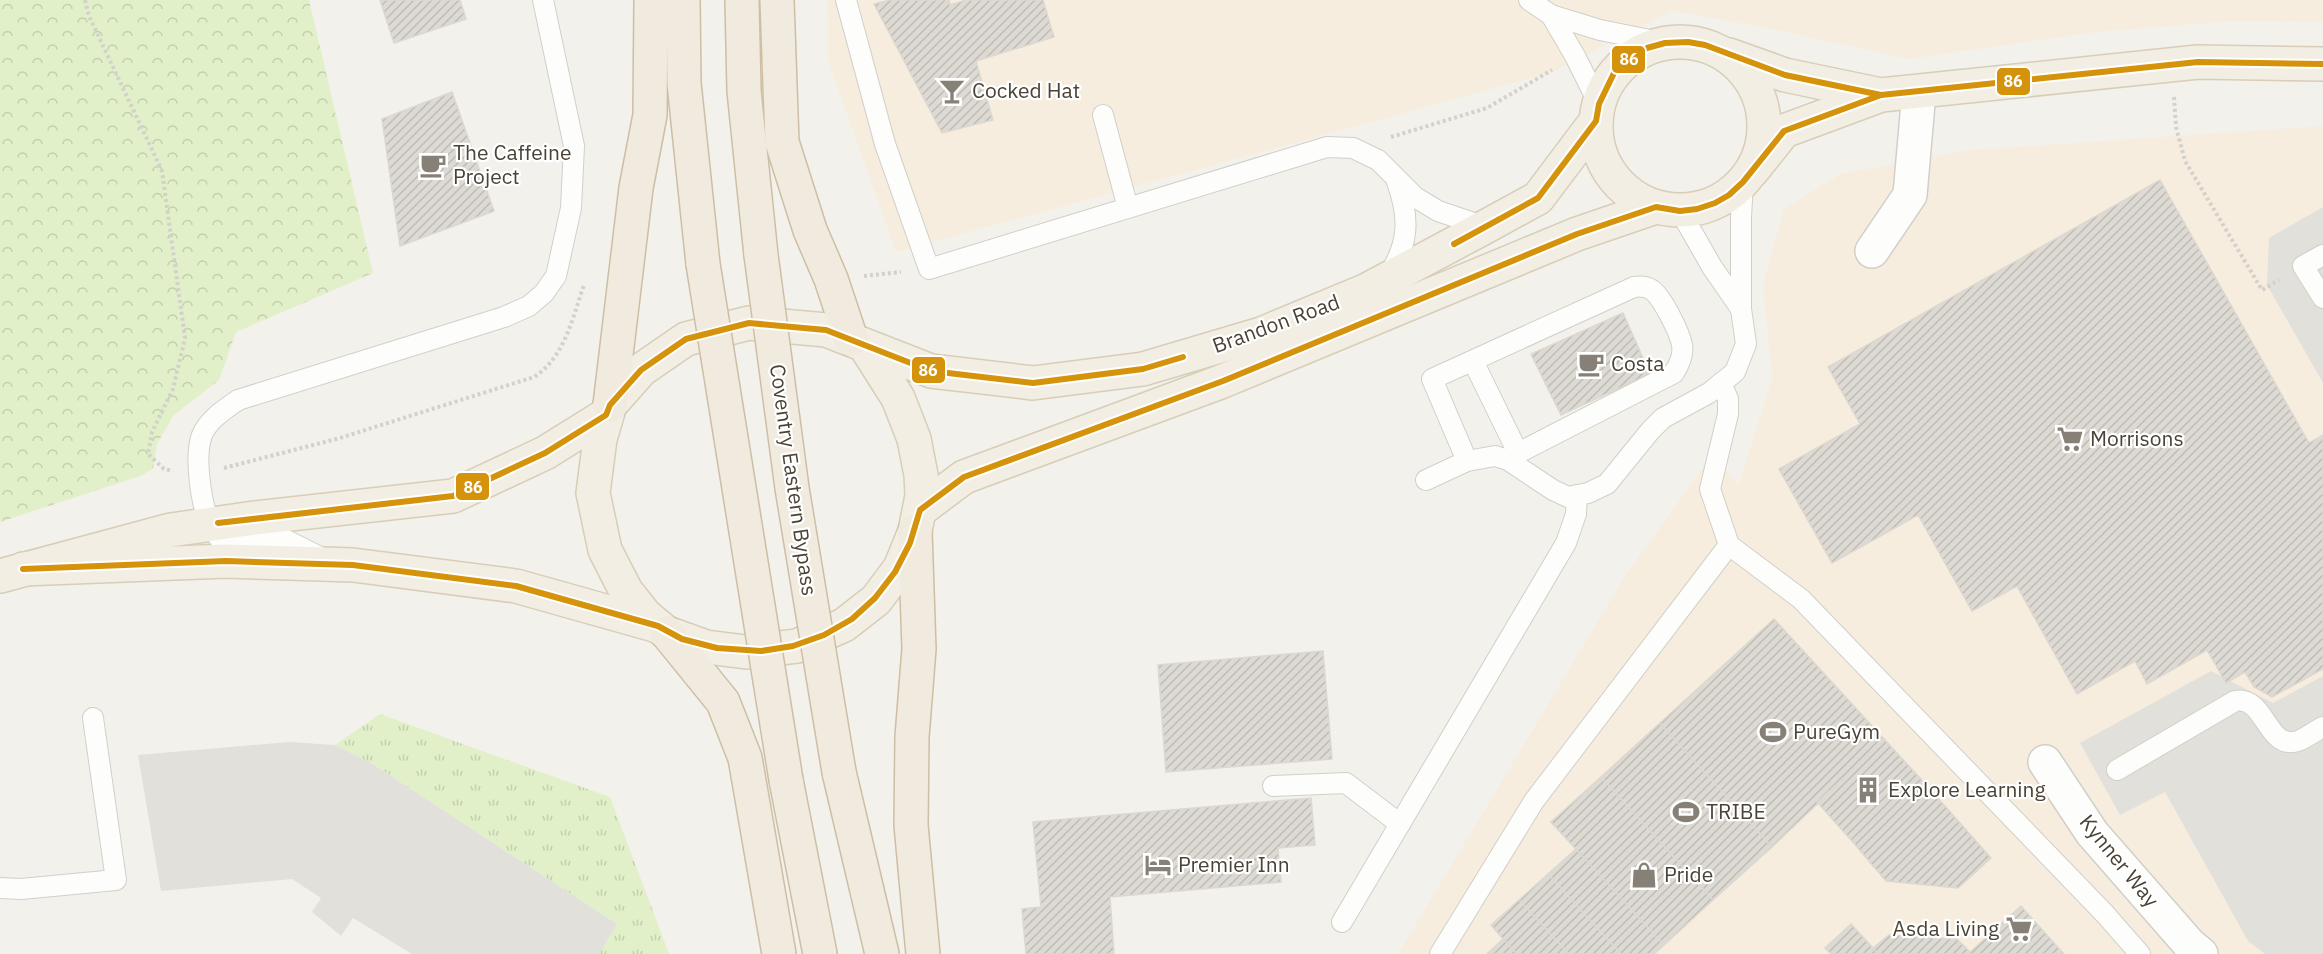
<svg xmlns="http://www.w3.org/2000/svg" width="2323" height="954" viewBox="0 0 2323 954" font-family="'IBM Plex Sans',sans-serif">
<style>
.commercial{fill:#f7edde}
.forest{fill:url(#forest-crowns)}
.park{fill:url(#park-tufts)}
.parking{fill:#e2e0db}
.building{fill:url(#building-hatch);stroke:#dcd8d1;stroke-width:1.5}
.lines{fill:none;stroke-linecap:round;stroke-linejoin:round}
.service-casing{stroke:#d1cfc9;stroke-width:22}
.minor-casing{stroke:#d1cfc9;stroke-width:36}
.primary-casing{stroke:#d8cdb7;stroke-width:36}
.trunk-casing{stroke:#cebea4;stroke-width:36}
.path{stroke:#d3d1cb;stroke-width:4;stroke-dasharray:3 3;stroke-linecap:butt}
.service{stroke:#fdfdfc;stroke-width:20}
.minor{stroke:#fdfdfc;stroke-width:33}
.primary{stroke:#f2eee4;stroke-width:33}
.trunk{stroke:#f0eadf;stroke-width:33}
.trunk-bridge-casing{stroke:#cebea4;stroke-width:36;stroke-linecap:butt}
.trunk-bridge{stroke:#f0eadf;stroke-width:33}
.bus-1-casing{stroke:#fff;stroke-width:10}
.bus-1{stroke:#d5920b;stroke-width:6}
.labels{text-anchor:middle;stroke-width:4.5;stroke-linejoin:round;paint-order:stroke}
.poi-label{font-size:21px;fill:#4b4336;stroke:#fff;text-anchor:start}
.street-label{font-size:21px;fill:#4b4336;stroke:#fff}
.line-badge{stroke:#fff;stroke-width:2}
.badge-label{font-size:16px;text-anchor:middle;font-weight:bold;fill:#fff}
</style>
<defs>
<pattern id="forest-crowns" width="20" height="18" patternUnits="userSpaceOnUse" patternTransform="scale(1.5)"><rect width="20" height="18" fill="#e1f0c9"/><path d="M2 6a3 3 0 1 1 6 0M12 15a3 3 0 1 1 6 0" fill="none" stroke="#c3cfad"/></pattern>
<pattern id="park-tufts" width="24" height="20" patternUnits="userSpaceOnUse" patternTransform="scale(1.5)"><rect width="24" height="20" fill="#e1f0c9"/><path d="M3 7l-1-3M5 7V3M7 7l1-3M15 17l-1-3M17 17v-4M19 17l1-3" fill="none" stroke="#c3cfad"/></pattern>
<pattern id="building-hatch" width="6" height="6" patternUnits="userSpaceOnUse" patternTransform="scale(1.5)"><rect width="6" height="6" fill="#dddad4"/><path d="M-1 1l2-2M0 6l6-6M5 7l2-2" fill="none" stroke="#bfbcb7"/></pattern>
</defs>
<rect width="100%" height="100%" fill="#f3f1ec"/>
<g class="commercial">
<path d="M 827,0 L 2323,0 L 2323,22 L 2234,21 L 2097,32 L 1908,59 L 1762,27 L 1672,11 L 1550,73 L 896,252 L 828,61 Z"/>
<path d="M 2323,126 L 2323,954 L 1398,954 L 1625,576 L 1712,455 L 1739,485 L 1772,378 L 1763,284 L 1784,209 L 1840,174 L 1969,150 Z"/>
</g>
<path class="forest" d="M 0,0 L 309,0 L 373,273 L 236,332 L 219,380 L 173,416 L 157,444 L 153,469 L 140,476 L 0,522 Z"/>
<path class="park" d="M 380,714 L 610,797 L 669,954 L 599,954 L 617,924 L 371,763 L 335,745 Z"/>
<g class="parking">
<path d="M 2323,207 L 2323,383 L 2267,285 L 2269,238 Z"/>
<path d="M 2211,671 L 2273,703 L 2323,676 L 2323,954 L 2265,954 L 2248,941 L 2165,792 L 2120,815 L 2080,743 Z"/>
<path d="M 289,742 L 335,745 L 371,763 L 617,924 L 599,954 L 412,954 L 353,918 L 341,936 L 312,912 L 321,898 L 292,879 L 161,891 L 138,755 Z"/>
</g>
<g class="building">
<path d="M 380,0 L 460,0 L 466,19 L 394,43 Z"/>
<path d="M 890,0 L 949,0 L 950,5 L 966,0 L 1043,0 L 1054,37 L 976,61 L 993,120 L 942,133 L 874,4 Z"/>
<path d="M 452,92 L 494,211 L 400,246 L 382,119 Z"/>
<path d="M 2160,180 L 2309,443 L 2323,435 L 2323,669 L 2272,697 L 2254,687 L 2245,672 L 2226,683 L 2207,650 L 2147,684 L 2135,661 L 2077,694 L 2017,586 L 1972,611 L 1918,515 L 1832,563 L 1779,469 L 1860,424 L 1828,367 Z"/>
<path d="M 1623,313 L 1650,374 L 1561,415 L 1531,354 Z"/>
<path d="M 1774,619 L 1885,740 L 1772,847 L 1660,723 Z"/>
<path d="M 1323,651 L 1332,759 L 1166,772 L 1158,665 Z"/>
<path d="M 1660,723 L 1772,847 L 1713,900 L 1601,777 Z"/>
<path d="M 1885,740 L 1920,778 L 1852,841 L 1817,802 Z"/>
<path d="M 1601,777 L 1713,900 L 1664,945 L 1551,822 Z"/>
<path d="M 1920,778 L 1991,858 L 1958,888 L 1886,881 L 1852,841 Z"/>
<path d="M 1311,798 L 1315,845 L 1278,848 L 1281,882 L 1110,897 L 1114,954 L 1026,954 L 1022,909 L 1041,907 L 1033,822 Z"/>
<path d="M 1576,849 L 1664,945 L 1654,954 L 1621,954 L 1548,874 Z"/>
<path d="M 1548,874 L 1621,954 L 1569,954 L 1519,900 Z"/>
<path d="M 1519,900 L 1569,954 L 1517,954 L 1503,939 L 1491,925 Z"/>
<path d="M 2021,906 L 2064,954 L 1968,954 L 1970,952 Z"/>
<path d="M 1851,924 L 1873,948 L 1878,954 L 1831,954 L 1825,948 Z"/>
<path d="M 1889,935 L 1957,939 L 1970,952 L 1968,954 L 1878,954 L 1873,948 Z"/>
<path d="M 1503,939 L 1517,954 L 1487,954 Z"/>
</g>
<g class="lines">
<g class="service-casing">
<g id="service">
<path d="M 846,0 L 885,144 L 929,269 L 1327,147 L 1353,148 L 1378,160 L 1415,197 L 1438,211 L 1485,227"/>
<path d="M 1529,0 L 1551,15 L 1600,30 L 1665,43"/>
<path d="M 1551,15 L 1575,56 L 1599,104"/>
<path d="M 1103,115 L 1128,208"/>
<path d="M 1680,211 L 1712,267 L 1741,309"/>
<path d="M 2323,255 L 2303,266 L 2323,298"/>
<path d="M 1388,276 C 1409,244 1410,218 1397,182"/>
<path d="M 1473,361 L 1518,453 L 1510,459"/>
<path d="M 1467,461 L 1432,379 L 1634,287 C 1641,286 1646,286 1652,290 C 1662,297 1680,333 1682,345 C 1684,355 1679,365 1674,373 L 1518,453"/>
<path d="M 1426,480 L 1467,461 L 1495,456 L 1508,460 L 1553,490 L 1568,497 L 1588,493 L 1607,484 L 1650,431 L 1663,418 L 1709,393 L 1735,372 L 1746,344 L 1741,309 L 1741,217 L 1743,182"/>
<path d="M 1729,545 L 1801,599 L 2105,914 L 2140,954"/>
<path d="M 322,558 L 286,540 L 245,542 L 219,538 C 216,533 211,528 209,522 C 201,502 194,456 202,435 C 209,419 224,410 238,400 L 504,317 L 529,306 L 544,293 L 556,276 L 571,208 L 574,146 L 543,0"/>
<path d="M 2117,770 L 2235,701 C 2266,695 2266,751 2298,741 C 2306,738 2315,731 2323,727"/>
<path d="M 1273,786 L 1346,783 L 1400,824"/>
<path d="M 0,888 L 21,889 L 116,880 L 93,718"/>
<path d="M 1342,922 L 1566,543 L 1576,514 L 1577,495"/>
<path d="M 1440,954 L 1534,801 L 1729,545 L 1710,489 L 1728,414 L 1728,399 L 1721,383"/>
</g>
</g>
<g class="minor-casing">
<g id="minor">
<path d="M 1872,251 L 1910,195 L 1919,92"/>
<path d="M 2045,762 L 2092,833 L 2190,945 L 2201,954"/>
</g>
</g>
<g class="primary-casing">
<g id="primary">
<circle cx="1680" cy="126" r="84"/>
<path d="M 1729,55 L 1785,75 L 1881,95"/>
<path d="M 1752,171 L 1784,131 L 1881,95 L 2198,62 L 2323,64"/>
<path d="M 865,346 L 898,398 L 914,439 L 921,475 L 922,496 L 915,531 L 900,568 L 876,600 L 844,625 L 797,646 L 746,652 L 706,647 L 667,633 L 658,626 L 645,615 L 626,591 L 605,550 L 593,493 L 600,439 L 610,405 L 641,370 L 686,339 L 749,323 L 826,330 L 931,371 L 1033,383 L 1143,369 L 1261,334 L 1367,290 L 1485,227 L 1538,198 L 1596,121"/>
<path d="M 920,510 L 964,477 L 1223,381 L 1577,234 L 1656,207"/>
<path d="M 23,569 L 226,561 L 353,565 L 516,586 L 658,626"/>
<path d="M 0,576 L 171,530 L 254,518 L 453,496 L 545,453 L 606,415"/>
</g>
</g>
<g class="trunk-casing">
<g id="trunk">
<path d="M 683,0 L 684,83 L 703,264"/>
<path d="M 742,0 L 744,91 L 761,255"/>
<path d="M 777,0 L 782,142 L 810,230 L 831,279 L 851,339"/>
<path d="M 610,405 L 636,188 L 650,115 L 651,0"/>
<path d="M 915,531 L 919,649 L 912,737 L 911,825 L 923,954"/>
<path d="M 667,633 L 723,702 L 745,758 L 779,954"/>
<path d="M 839,772 L 882,954"/>
<path d="M 786,780 L 820,954"/>
</g>
</g>
<g class="path">
<path d="M 85,0 L 89,16 L 162,171 L 185,338 L 173,389 L 152,432 L 148,454 L 164,469 L 173,471"/>
<path d="M 1686,27 L 1705,32"/>
<path d="M 2174,97 L 2176,127 L 2185,161 L 2262,290 L 2279,280"/>
<path d="M 1391,137 L 1487,108 L 1552,70"/>
<path d="M 864,276 L 901,272"/>
<path d="M 224,468 L 340,438 L 534,377 C 565,357 572,319 584,285"/>
</g>
<use href="#service" class="service"/>
<use href="#minor" class="minor"/>
<use href="#primary" class="primary"/>
<use href="#trunk" class="trunk"/>
<g class="trunk-bridge-casing">
<g id="trunk-bridge">
<path d="M 761,255 L 792,488 L 839,772"/>
<path d="M 703,264 L 786,780"/>
</g>
</g>
<use href="#trunk-bridge" class="trunk-bridge"/>
<g class="bus-1-casing">
<g id="bus-1">
<path d="M 1454,244 L 1538,198 L 1596,121 L 1599,104 L 1614,73 L 1629,59 L 1647,48 L 1665,43 L 1688,42 L 1705,45 L 1785,75 L 1881,95"/>
<path d="M 218,523 L 453,496 L 545,453 L 606,415 L 610,405 L 641,370 L 686,339 L 749,323 L 826,330 L 931,371 L 1033,383 L 1143,369 L 1183,357"/>
<path d="M 23,569 L 226,561 L 353,565 L 516,586 L 658,626 L 682,639 L 717,648 L 761,651 L 793,646 L 824,635 L 852,619 L 875,598 L 895,572 L 910,543 L 920,510 L 964,477 L 1223,381 L 1577,234 L 1656,207 L 1680,211 L 1697,209 L 1715,203 L 1729,195 L 1743,182 L 1784,131 L 1881,95 L 2198,62 L 2323,64"/>
</g>
</g>
<use href="#bus-1" class="bus-1"/>
</g>
<defs>
<g id="bar-bare" transform="scale(2.07)"><path d="M-6-5H6L.8 .8V4.5H3.5V6h-7V4.5H-.8V.8Z" fill="#868076" stroke="#fff" stroke-width="2.5" paint-order="stroke"/></g>
<g id="cafe-bare" transform="scale(2.07)"><path d="M-5.5-4.5H6V0H3Q3 3.5 0 3.5H-2.5Q-5.5 3.5-5.5 0ZM3-3.2v2h1.7v-2ZM-6 4.5H4V6H-6Z" fill="#868076" stroke="#fff" stroke-width="2.5" paint-order="stroke"/></g>
<g id="supermarket-bare" transform="scale(2.07)"><path d="M-6-5.5h2.5l.6 2H6L4.5 2H-2.5L-4.4-4H-6ZM-1.5 3.2a1.3 1.3 0 1 0 .1 0ZM3 3.2a1.3 1.3 0 1 0 .1 0Z" fill="#868076" stroke="#fff" stroke-width="2.5" paint-order="stroke"/></g>
<g id="stadium-bare" transform="scale(2.07)"><path d="M0-5a6.5 5 0 1 0 0 10a6.5 5 0 1 0 0-10ZM-3.5-1.8h7v3.6h-7Z" fill="#868076" stroke="#fff" stroke-width="2.5" paint-order="stroke"/></g>
<g id="building-bare" transform="scale(2.07)"><path d="M-4-6H4V6H1V3H-1V6H-4ZM-2.5-4.3h1.7v1.8h-1.7ZM.8-4.3h1.7v1.8H.8ZM-2.5-1h1.7V.8h-1.7ZM.8-1h1.7V.8H.8Z" fill="#868076" stroke="#fff" stroke-width="2.5" paint-order="stroke"/></g>
<g id="hotel-bare" transform="scale(2.07)"><path d="M-6-4.5h1.5V1H6V5H4.5V3h-9V5H-6ZM-4 0a1.8 1.8 0 1 1 3.6 0ZM.5 0V-2.5h3Q6-2.5 6 0Z" fill="#868076" stroke="#fff" stroke-width="2.5" paint-order="stroke"/></g>
<g id="shop-bare" transform="scale(2.07)"><path d="M-5-2.5h2.3a2.7 3.5 0 0 1 5.4 0H5L5.5 6h-11ZM-1.5-2.5h3a1.5 2.3 0 0 0-3 0Z" fill="#868076" stroke="#fff" stroke-width="2.5" paint-order="stroke"/></g>
</defs>
<g fill-rule="evenodd">
<use href="#bar-bare" x="952" y="91"/>
<use href="#cafe-bare" x="433" y="165"/>
<use href="#cafe-bare" x="1591" y="364"/>
<use href="#supermarket-bare" x="2070" y="439"/>
<use href="#stadium-bare" x="1773" y="732"/>
<use href="#building-bare" x="1868" y="790"/>
<use href="#stadium-bare" x="1686" y="812"/>
<use href="#hotel-bare" x="1158" y="865"/>
<use href="#shop-bare" x="1644" y="875"/>
<use href="#supermarket-bare" x="2019" y="929"/>
</g>
<g class="labels">
<g class="poi-label">
<text x="972" y="98">Cocked Hat</text>
<text x="453" y="160">The Caffeine<tspan x="453" dy="24">Project</tspan></text>
<text x="1611" y="371">Costa</text>
<text x="2090" y="446">Morrisons</text>
<text x="1793" y="739">PureGym</text>
<text x="1888" y="797">Explore Learning</text>
<text x="1706" y="819">TRIBE</text>
<text x="1178" y="872">Premier Inn</text>
<text x="1664" y="882">Pride</text>
<text x="1999" y="936" text-anchor="end">Asda Living</text>
</g>
<g class="street-label">
<text transform="translate(1276 324) rotate(-20)" y="7">Brandon Road</text>
<text transform="translate(793 480) rotate(82)" y="7">Coventry Eastern Bypass</text>
<text transform="translate(2119 861) rotate(51)" y="7">Kynner Way</text>
</g>
</g>
<g class="line-badge">
<rect x="1611" y="45" width="35" height="29" rx="6" fill="#d5920b"/>
<rect x="1996" y="67" width="35" height="29" rx="6" fill="#d5920b"/>
<rect x="911" y="356" width="35" height="28" rx="6" fill="#d5920b"/>
<rect x="455" y="472" width="35" height="29" rx="6" fill="#d5920b"/>
</g>
<g class="badge-label">
<text x="1629" y="65">86</text>
<text x="2013" y="87">86</text>
<text x="928" y="376">86</text>
<text x="473" y="493">86</text>
</g>
</svg>
